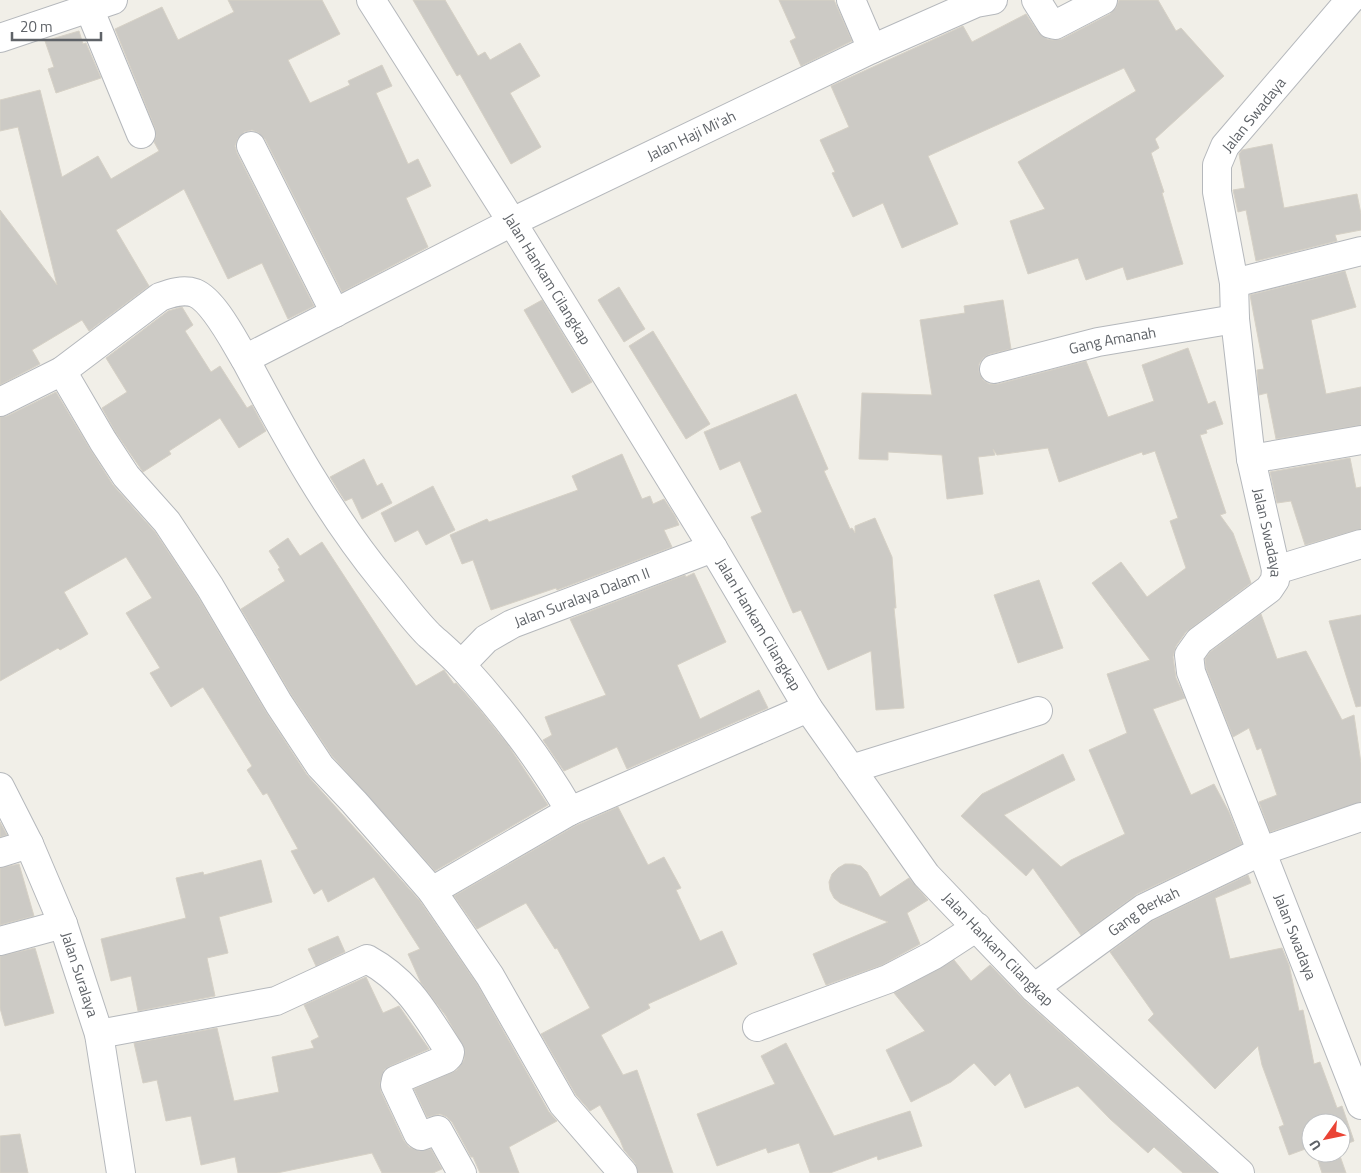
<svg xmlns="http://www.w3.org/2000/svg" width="1361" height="1173" viewBox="0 0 1361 1173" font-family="'Titillium Web',sans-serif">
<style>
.building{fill:#cccac5;stroke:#d6d1c6}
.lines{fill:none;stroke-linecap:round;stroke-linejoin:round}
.minor-casing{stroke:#b5b8bc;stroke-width:30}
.tertiary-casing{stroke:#b5b8bc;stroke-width:30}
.minor{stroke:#fff;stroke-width:28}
.tertiary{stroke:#fff;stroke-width:28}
.labels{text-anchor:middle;stroke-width:4.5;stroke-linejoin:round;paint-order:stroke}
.street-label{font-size:15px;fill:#5f6368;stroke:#fff}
</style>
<rect width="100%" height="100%" fill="#f1efe8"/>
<g class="building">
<path d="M 228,0 L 322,0 L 340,34 L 288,60 L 310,103 L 350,85 L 348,81 L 382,65 L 392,86 L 376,93 L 408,164 L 418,159 L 431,186 L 406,198 L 428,247 L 342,292 L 265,139 L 259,133 L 252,130 L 244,132 L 238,138 L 235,146 L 237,153 L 314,306 L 288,319 L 262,263 L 228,279 L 184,189 L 116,230 L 149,286 L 89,331 L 82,320 L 32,350 L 40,364 L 0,385 L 0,210 L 57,285 L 18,127 L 0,131 L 0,100 L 40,90 L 62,177 L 98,156 L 111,179 L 159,151 L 154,142 L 156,136 L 155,128 L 115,29 L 162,7 L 178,40 L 234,12 Z"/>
<path d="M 413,0 L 445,0 L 478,56 L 485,52 L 490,60 L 520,43 L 540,76 L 510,93 L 541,147 L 511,164 L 460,74 L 457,76 Z"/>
<path d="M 779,0 L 834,0 L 852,41 L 801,66 L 790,41 L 796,38 Z"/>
<path d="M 1119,0 L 1158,0 L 1176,31 L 1181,28 L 1224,76 L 1155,139 L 1159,148 L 1151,153 L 1164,192 L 1162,193 L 1183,264 L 1127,280 L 1123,267 L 1086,280 L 1078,258 L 1028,274 L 1010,221 L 1045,209 L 1018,162 L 1136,91 L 1124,68 L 928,156 L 958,224 L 902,248 L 883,203 L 853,217 L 832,173 L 835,172 L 820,140 L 849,127 L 831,86 L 963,26 L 972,42 L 1026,14 L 1038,32 L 1047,39 L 1052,40 L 1062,39 L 1110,14 L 1116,8 Z"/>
<path d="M 79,31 L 83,44 L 86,43 L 101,78 L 56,93 L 48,69 L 54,67 L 45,41 Z"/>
<path d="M 1272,144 L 1284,208 L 1357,194 L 1361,214 L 1361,230 L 1335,235 L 1337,241 L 1256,261 L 1246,210 L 1238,212 L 1233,190 L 1245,188 L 1239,154 L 1242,150 Z"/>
<path d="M 1345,271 L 1356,307 L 1311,320 L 1326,394 L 1361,387 L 1361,425 L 1276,439 L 1267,393 L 1259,395 L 1257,370 L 1264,369 L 1250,295 Z"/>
<path d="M 619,287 L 645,329 L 624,342 L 598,300 Z"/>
<path d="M 542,300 L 592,382 L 572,393 L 524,310 Z"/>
<path d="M 1003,300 L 1011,349 L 990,354 L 983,358 L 979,364 L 979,372 L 983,380 L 989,384 L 998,384 L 1086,361 L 1108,417 L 1154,401 L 1142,365 L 1188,348 L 1208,404 L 1215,401 L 1223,424 L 1206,430 L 1207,433 L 1200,435 L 1226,513 L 1220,515 L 1233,533 L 1251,583 L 1186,632 L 1176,646 L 1173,657 L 1176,678 L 1185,698 L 1153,709 L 1191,795 L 1214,784 L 1229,812 L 1242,844 L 1137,894 L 1081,935 L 1033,868 L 1026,876 L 961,816 L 982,794 L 1063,754 L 1075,780 L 1004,815 L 1061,867 L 1071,860 L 1125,834 L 1089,750 L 1127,733 L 1107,674 L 1150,660 L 1092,583 L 1121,562 L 1147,597 L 1186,568 L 1170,521 L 1178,518 L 1155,451 L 1143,455 L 1142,452 L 1059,482 L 1048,448 L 997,455 L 993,449 L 995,455 L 978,457 L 983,494 L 947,499 L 942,455 L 888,452 L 888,460 L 859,459 L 862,393 L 932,395 L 920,320 L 965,313 L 964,306 Z"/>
<path d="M 182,307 L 193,325 L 185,331 L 211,372 L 220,366 L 247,408 L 252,405 L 266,431 L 239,448 L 220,418 L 169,451 L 171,454 L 143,472 L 116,433 L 102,408 L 127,392 L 106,358 L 168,311 Z"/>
<path d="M 653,331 L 710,424 L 686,439 L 629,346 Z"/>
<path d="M 56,392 L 90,449 L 113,485 L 155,532 L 197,595 L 266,712 L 307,775 L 420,901 L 477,984 L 549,1112 L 557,1121 L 509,1147 L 519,1173 L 480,1173 L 473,1157 L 471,1157 L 452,1122 L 447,1117 L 440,1114 L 427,1117 L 414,1089 L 457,1070 L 464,1060 L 465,1050 L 446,1016 L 421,983 L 408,954 L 420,949 L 374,877 L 328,902 L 322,889 L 314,894 L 291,851 L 298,849 L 267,793 L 263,795 L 247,770 L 252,766 L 203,687 L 171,707 L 150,673 L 160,668 L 126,613 L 152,598 L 126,557 L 64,592 L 88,634 L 60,650 L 58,648 L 0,681 L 0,417 L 7,416 Z"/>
<path d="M 796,394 L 828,469 L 824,471 L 850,529 L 852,528 L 855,533 L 855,526 L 875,518 L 892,557 L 896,608 L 894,608 L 904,708 L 876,710 L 871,651 L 828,670 L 801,610 L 793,613 L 751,517 L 762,512 L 740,461 L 720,470 L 704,432 Z"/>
<path d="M 622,454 L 642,499 L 650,496 L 653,504 L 664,499 L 675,516 L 679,525 L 664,530 L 672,547 L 557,590 L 556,588 L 491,610 L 473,560 L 462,564 L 450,535 L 487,519 L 489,522 L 578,490 L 572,476 Z"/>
<path d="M 1350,458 L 1356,488 L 1361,487 L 1361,529 L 1305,545 L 1291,501 L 1277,503 L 1270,472 Z"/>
<path d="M 364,459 L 377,486 L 382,483 L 392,503 L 362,519 L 352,498 L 345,501 L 330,477 Z"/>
<path d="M 433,486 L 455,530 L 426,545 L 418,530 L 395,542 L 381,513 Z"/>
<path d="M 288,538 L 300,556 L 322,542 L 416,686 L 444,670 L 454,684 L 456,683 L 480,710 L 508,745 L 548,805 L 435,871 L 332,756 L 292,696 L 241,609 L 285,581 L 278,569 L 280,568 L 269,551 Z"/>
<path d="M 694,573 L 726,642 L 677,665 L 700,719 L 759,690 L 768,708 L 627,769 L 617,747 L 564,771 L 543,740 L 552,735 L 545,717 L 606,695 L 570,619 L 685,575 L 686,577 Z"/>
<path d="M 1039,580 L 1063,648 L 1018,663 L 994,595 Z"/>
<path d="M 1261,614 L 1277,659 L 1306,651 L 1342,720 L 1354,715 L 1361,763 L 1361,802 L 1270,832 L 1259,802 L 1277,795 L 1261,748 L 1257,750 L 1249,728 L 1233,737 L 1206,668 L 1205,659 L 1210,652 Z"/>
<path d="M 1361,615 L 1361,706 L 1356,707 L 1329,621 Z"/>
<path d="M 618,807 L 648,865 L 664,857 L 681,888 L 676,890 L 700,941 L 722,931 L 737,964 L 648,1004 L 650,1008 L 601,1035 L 623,1075 L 637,1070 L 673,1173 L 638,1173 L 635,1163 L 624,1150 L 620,1140 L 600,1105 L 590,1111 L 576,1095 L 541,1034 L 590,1008 L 557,948 L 555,949 L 526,903 L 477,929 L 454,896 L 575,826 Z"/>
<path d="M 0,822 L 7,835 L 0,837 Z"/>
<path d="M 261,860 L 272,902 L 219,917 L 228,953 L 207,958 L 215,996 L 138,1011 L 131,976 L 111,981 L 101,939 L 186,918 L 176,878 L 203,872 L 204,875 Z"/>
<path d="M 19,864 L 34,916 L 0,925 L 0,868 Z"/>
<path d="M 845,864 L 853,864 L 861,866 L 867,872 L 880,897 L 909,878 L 928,900 L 907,913 L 920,944 L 882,965 L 826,985 L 813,954 L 888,922 L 840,903 L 834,898 L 830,890 L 829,882 L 832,874 L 838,868 Z"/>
<path d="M 1248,875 L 1251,883 L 1215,898 L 1230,959 L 1282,948 L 1289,965 L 1299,1011 L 1303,1010 L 1314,1064 L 1320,1062 L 1337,1108 L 1342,1106 L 1354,1141 L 1341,1146 L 1341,1123 L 1311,1123 L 1311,1153 L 1339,1153 L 1346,1173 L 1322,1173 L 1316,1155 L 1311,1156 L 1308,1148 L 1289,1155 L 1279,1127 L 1284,1125 L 1262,1065 L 1258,1046 L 1215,1089 L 1148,1020 L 1154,1014 L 1110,952 L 1152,921 Z"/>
<path d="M 338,936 L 345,952 L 316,966 L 308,949 Z"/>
<path d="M 35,948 L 54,1013 L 5,1026 L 0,1008 L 0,956 Z"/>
<path d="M 954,960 L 971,981 L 990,965 L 1024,1000 L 1217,1173 L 1183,1173 L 1154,1147 L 1148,1153 L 1110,1119 L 1078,1086 L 1025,1108 L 1010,1073 L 995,1086 L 974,1063 L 951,1082 L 911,1102 L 886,1050 L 925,1031 L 894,993 Z"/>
<path d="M 366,977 L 383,1013 L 399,1006 L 429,1049 L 390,1066 L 384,1070 L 380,1083 L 381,1092 L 404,1141 L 409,1147 L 419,1151 L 431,1149 L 442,1169 L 433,1173 L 382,1173 L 372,1153 L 277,1173 L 238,1173 L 235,1157 L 201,1165 L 191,1116 L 166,1121 L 157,1080 L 143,1083 L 134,1043 L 217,1028 L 234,1101 L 279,1092 L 272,1057 L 314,1048 L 311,1041 L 319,1037 L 304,1005 Z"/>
<path d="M 786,1043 L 834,1136 L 910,1111 L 922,1146 L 878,1160 L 877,1156 L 830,1173 L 810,1173 L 799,1143 L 768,1153 L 766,1148 L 717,1166 L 697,1114 L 775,1084 L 761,1056 Z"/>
<path d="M 20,1134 L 28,1173 L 0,1173 L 0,1136 Z"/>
</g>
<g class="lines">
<g class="minor-casing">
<g id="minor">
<path d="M 851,0 L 872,49"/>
<path d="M 1036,0 L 1051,24 L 1055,25 L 1103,0"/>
<path d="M 89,8 L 141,134"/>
<path d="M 0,38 L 113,0"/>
<path d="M 251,146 L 335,313"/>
<path d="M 1234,283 L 1361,251"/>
<path d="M 245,359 C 286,436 328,513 383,580 C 398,598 412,618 429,635 C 440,645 452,655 462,666 C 503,711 540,759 570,811"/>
<path id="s1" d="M 994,369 L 1098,342 L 1235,319"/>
<path d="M 62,371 L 103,441 L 126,476 L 167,522 L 210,587 L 279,704 L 320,766 L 354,802 L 432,891 L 570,811 L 808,708"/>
<path id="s2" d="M 0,402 L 62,371 L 160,297 C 171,293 183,289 195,293 C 214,301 234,341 245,359 L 512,222 L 872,49 L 976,3 L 993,0"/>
<path d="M 1251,459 L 1361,440"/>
<path d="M 1276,570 L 1361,544"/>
<path id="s3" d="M 461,665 L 486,639 L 512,624 L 713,548"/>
<path d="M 851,769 L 1038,711"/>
<path id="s4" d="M 0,787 L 29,844 L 63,924 L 99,1034 L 121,1173"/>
<path d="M 0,853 L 29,844"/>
<path d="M 432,891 L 490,976 L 563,1104 L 623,1173"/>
<path d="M 0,941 L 63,924"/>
<path id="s5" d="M 1034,988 L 1144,908 L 1262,851 L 1361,817"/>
<path d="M 757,1027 L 888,979 L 934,955 L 977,927"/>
<path d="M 99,1034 L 276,1001 L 367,959 C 409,982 425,1014 450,1052 L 449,1056 L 446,1059 L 396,1080 L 395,1085 L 418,1134 L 421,1136 L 438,1130 L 462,1173"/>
</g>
</g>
<g class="tertiary-casing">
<g id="tertiary">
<path id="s6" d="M 371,0 L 512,222 L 713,548 L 808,708 L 926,875 L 1034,988 L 1240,1173"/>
<path id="s7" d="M 1350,0 L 1225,146 L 1217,165 L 1217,192 L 1234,283 L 1235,319 L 1251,459 L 1276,570 L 1275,580 L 1269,589 L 1199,641 L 1189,655 L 1191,672 L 1361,1105"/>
</g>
</g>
<use href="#minor" class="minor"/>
<use href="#tertiary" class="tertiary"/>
</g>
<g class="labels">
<g class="street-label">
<text transform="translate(1254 115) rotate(-51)" y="5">Jalan Swadaya</text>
<text dy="5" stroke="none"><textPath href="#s2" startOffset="811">Jalan Haji Mi'ah</textPath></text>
<text dy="5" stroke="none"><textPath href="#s6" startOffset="330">Jalan Hankam Cilangkap</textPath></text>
<text dy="5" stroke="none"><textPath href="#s1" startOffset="122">Gang Amanah</textPath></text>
<text dy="5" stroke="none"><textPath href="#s7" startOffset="585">Jalan Swadaya</textPath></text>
<text dy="5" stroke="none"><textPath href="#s3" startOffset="141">Jalan Suralaya Dalam II</textPath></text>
<text dy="5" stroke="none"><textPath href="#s6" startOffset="735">Jalan Hankam Cilangkap</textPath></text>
<text dy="5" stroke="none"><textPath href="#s5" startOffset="134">Gang Berkah</textPath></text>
<text dy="5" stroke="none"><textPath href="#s7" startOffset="1050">Jalan Swadaya</textPath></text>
<text dy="5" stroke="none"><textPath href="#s6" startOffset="1140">Jalan Hankam Cilangkap</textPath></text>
<text dy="5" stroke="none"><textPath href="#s4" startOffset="204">Jalan Suralaya</textPath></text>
</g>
</g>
<g transform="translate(1326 1138) rotate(237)"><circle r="24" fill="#ffffff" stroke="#bfc1c3"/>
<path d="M0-4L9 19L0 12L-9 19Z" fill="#ea4335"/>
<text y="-8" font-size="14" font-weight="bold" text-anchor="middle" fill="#5f6368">U</text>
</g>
<path d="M12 32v8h89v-8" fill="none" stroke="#5f6368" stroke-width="2.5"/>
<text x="20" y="32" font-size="15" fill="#5f6368" stroke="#ffffff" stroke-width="4" paint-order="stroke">20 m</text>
</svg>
